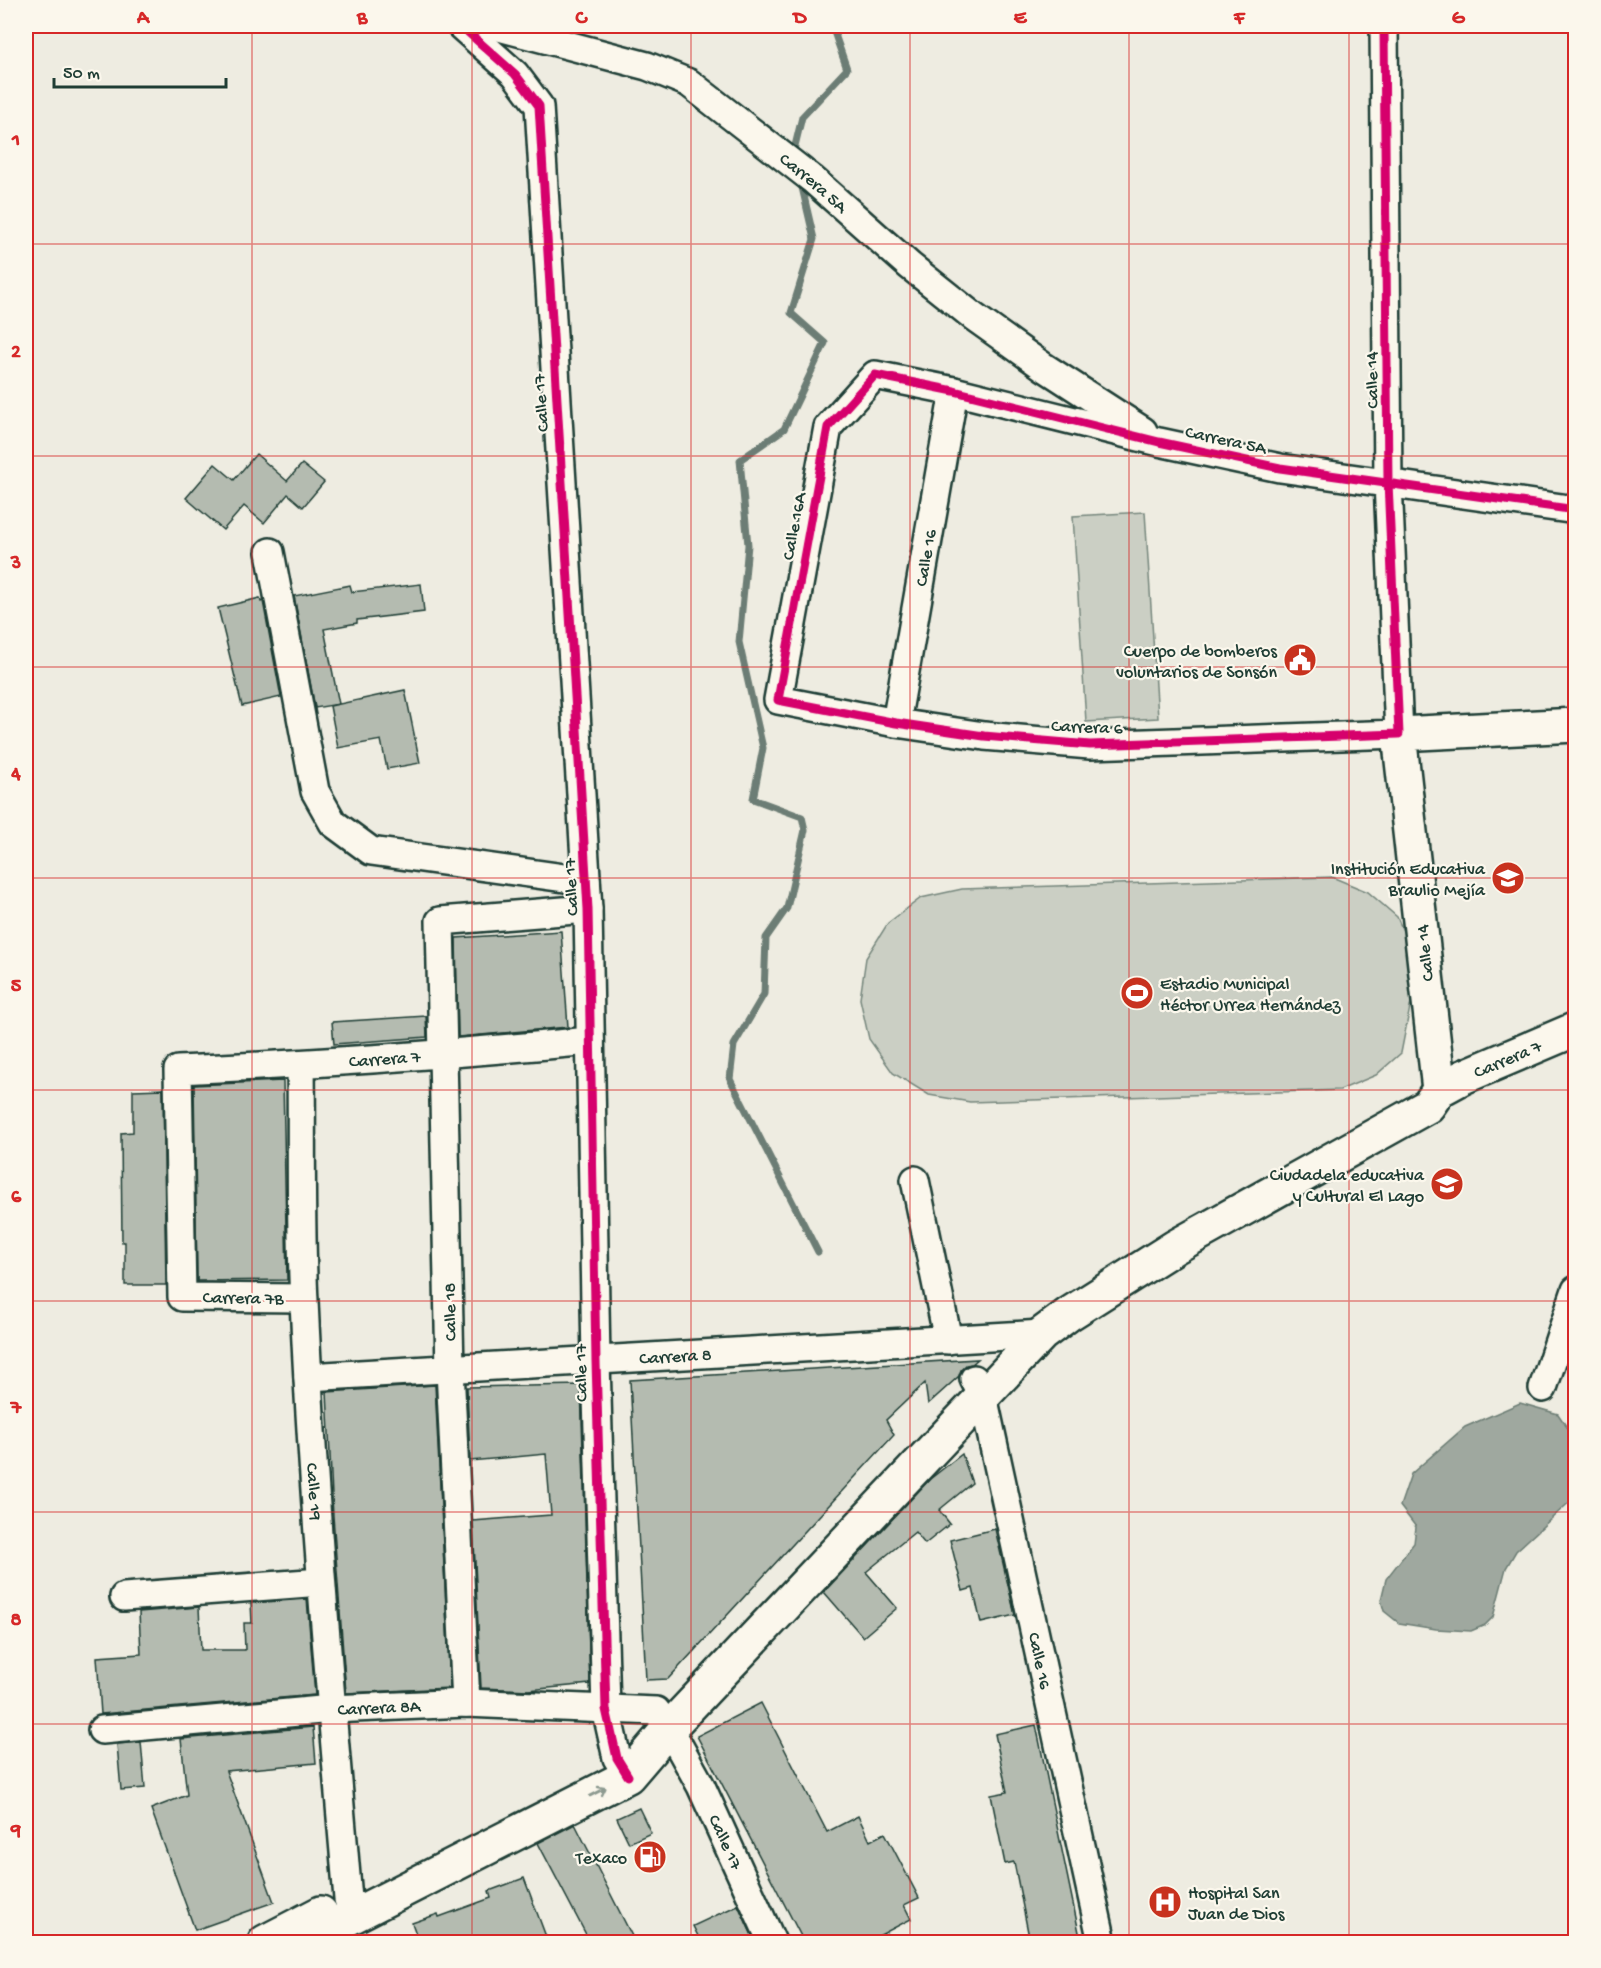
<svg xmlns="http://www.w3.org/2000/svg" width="1601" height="1968" viewBox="0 0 1601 1968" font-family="'Gochi Hand',sans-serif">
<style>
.green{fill:#cbcfc4;stroke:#75867c;stroke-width:1.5}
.water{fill:#9fa89f;stroke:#6c7d74;stroke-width:1.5}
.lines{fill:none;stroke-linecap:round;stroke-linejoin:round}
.stream{stroke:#6c7d74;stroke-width:7}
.building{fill:#b4bbb0;stroke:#1f3d34;stroke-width:1.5}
.street-casing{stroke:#1f3d34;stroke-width:32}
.secondary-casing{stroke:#1f3d34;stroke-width:38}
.primary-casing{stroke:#1f3d34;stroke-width:38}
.street{stroke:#fbf7ec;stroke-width:27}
.secondary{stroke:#fbf7ec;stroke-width:33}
.primary{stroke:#fbf7ec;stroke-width:33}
.cycleway-casing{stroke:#fbf7ec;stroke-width:13}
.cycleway{stroke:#d6006c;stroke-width:9}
.oneway{stroke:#8d9a90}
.grid{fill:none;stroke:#d62828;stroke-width:1.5;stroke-opacity:0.55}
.labels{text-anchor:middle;stroke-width:4.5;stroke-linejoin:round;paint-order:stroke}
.street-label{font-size:18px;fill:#1f3d34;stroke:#fbf7ec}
.poi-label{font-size:18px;fill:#1f3d34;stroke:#fbf7ec;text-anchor:end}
.neatline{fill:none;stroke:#d62828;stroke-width:2}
.grid-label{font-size:20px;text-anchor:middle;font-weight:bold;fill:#d62828}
</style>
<rect width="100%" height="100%" fill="#eeece1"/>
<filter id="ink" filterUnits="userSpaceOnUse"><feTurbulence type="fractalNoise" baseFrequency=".0167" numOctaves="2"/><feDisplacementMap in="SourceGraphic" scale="12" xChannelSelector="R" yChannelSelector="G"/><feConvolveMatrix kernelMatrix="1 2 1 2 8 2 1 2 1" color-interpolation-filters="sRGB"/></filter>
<g filter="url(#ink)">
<g class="green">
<path d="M 1145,512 L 1158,718 L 1086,722 L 1073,516 Z"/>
<path d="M 1332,877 L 1368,892 L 1397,917 L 1411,950 L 1414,987 L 1401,1053 L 1376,1075 L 1340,1090 L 970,1102 L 929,1095 L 893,1073 L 869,1039 L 860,999 L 866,958 L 888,923 L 921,898 L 962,889 Z"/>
</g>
<path class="water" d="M 1520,1403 L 1558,1414 L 1575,1439 L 1575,1497 L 1516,1551 L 1506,1568 L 1493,1617 L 1485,1625 L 1471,1631 L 1436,1629 L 1399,1623 L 1384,1611 L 1381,1600 L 1386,1579 L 1414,1543 L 1416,1527 L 1400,1506 L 1411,1474 L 1465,1427 Z"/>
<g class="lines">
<g class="stream">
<path d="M 796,157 L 794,150 L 802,117 L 847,69 L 832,26"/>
<path d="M 801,183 L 814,239 L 791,313 L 825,343 L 784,429 L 740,460 L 748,545 L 739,642 L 763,748 L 753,799 L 802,817 L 805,830 L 787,908 L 766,938 L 764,994 L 734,1045 L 730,1079 L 818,1252"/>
</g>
</g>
<g class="building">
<path d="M 256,454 L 287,481 L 302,464 L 324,482 L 303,507 L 288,494 L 264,523 L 244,506 L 223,530 L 186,498 L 215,464 L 234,480 Z"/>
<path d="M 421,584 L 424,612 L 357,620 L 357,623 L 324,629 L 339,704 L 315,708 L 294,596 L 350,585 L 352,592 Z"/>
<path d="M 260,598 L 261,602 L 263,601 L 281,697 L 242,706 L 218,608 Z"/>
<path d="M 405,690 L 420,763 L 387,769 L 381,740 L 338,748 L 330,706 Z"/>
<path d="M 561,931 L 568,1027 L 458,1037 L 456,938 Z"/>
<path d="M 426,1016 L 427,1037 L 334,1044 L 332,1022 Z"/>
<path d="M 283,1081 L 287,1280 L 197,1281 L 194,1085 Z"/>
<path d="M 163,1089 L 166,1285 L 125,1285 L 125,1242 L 122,1242 L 121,1133 L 133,1132 L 133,1090 Z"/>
<path d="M 978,1359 L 972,1364 L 966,1365 L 961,1370 L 959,1376 L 928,1404 L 925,1383 L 886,1420 L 894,1435 L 668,1679 L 646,1680 L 630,1380 Z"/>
<path d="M 435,1385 L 450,1688 L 346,1693 L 333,1516 L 327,1392 Z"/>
<path d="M 581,1385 L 590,1684 L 528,1690 L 481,1688 L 473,1521 L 551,1515 L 546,1454 L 470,1461 L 467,1387 Z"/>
<path d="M 962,1454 L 972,1483 L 939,1510 L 950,1524 L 925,1544 L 915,1532 L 866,1572 L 897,1608 L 863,1637 L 824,1592 L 930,1479 Z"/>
<path d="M 995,1529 L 1015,1615 L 981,1623 L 973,1588 L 963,1591 L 950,1540 Z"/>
<path d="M 307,1599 L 315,1695 L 101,1714 L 97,1657 L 141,1654 L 139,1612 L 199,1607 L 201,1650 L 245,1650 L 244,1623 L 252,1623 L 251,1603 Z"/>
<path d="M 761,1703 L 827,1832 L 858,1816 L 870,1841 L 885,1833 L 919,1898 L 904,1905 L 911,1919 L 867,1942 L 804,1942 L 697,1736 Z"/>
<path d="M 1036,1725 L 1081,1942 L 1030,1942 L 1014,1862 L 1005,1864 L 991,1795 L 1007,1792 L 995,1734 Z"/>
<path d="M 313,1727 L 316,1763 L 226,1771 L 274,1902 L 195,1930 L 151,1809 L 187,1795 L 181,1739 Z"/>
<path d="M 141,1742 L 145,1788 L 121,1790 L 117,1744 Z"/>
<path d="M 639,1808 L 651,1833 L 629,1843 L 617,1818 Z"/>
<path d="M 575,1824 L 635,1942 L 590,1942 L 538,1843 Z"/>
<path d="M 524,1878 L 548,1942 L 419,1942 L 412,1923 L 438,1914 L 439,1917 L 491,1898 L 489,1891 Z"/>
<path d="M 738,1905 L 755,1942 L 701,1942 L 693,1926 Z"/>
</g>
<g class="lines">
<g class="street-casing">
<g id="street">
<path d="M 461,26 L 515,74 L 539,106 L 588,909 L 596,1361 L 606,1709 L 617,1758 L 628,1776"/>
<path id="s1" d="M 495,26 L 647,66 L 689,83 L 812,179 L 910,266 L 974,317 L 1044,367 L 1143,431"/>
<path d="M 1384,26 L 1388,482 L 1399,734 L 1090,745 L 984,736 L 896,723 L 778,700 L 828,427 L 875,375 L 954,391 L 1159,442 L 1280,468 L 1576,510"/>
<path d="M 270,552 L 315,791 L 333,823 L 371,851 L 586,881"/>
<path id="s2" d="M 896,723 L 954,391"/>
<path id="s3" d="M 301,1064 C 302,1143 300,1222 304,1301 C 313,1500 331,1700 348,1899 L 353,1916"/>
<path d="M 915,1180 L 948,1340"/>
<path id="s4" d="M 303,1298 L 182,1297 L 178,1070 C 316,1064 453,1054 590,1041"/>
<path id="s5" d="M 308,1377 L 1042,1334"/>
<path id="s6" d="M 974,1379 L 983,1396 L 1102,1942"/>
<path d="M 1543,1388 L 1576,1290"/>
<path d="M 124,1597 L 321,1582"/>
<path d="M 466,1703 L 450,1369 L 440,921 L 588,909"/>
<path id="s7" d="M 102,1730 L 332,1709 L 466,1703 L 656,1711 L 669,1728 L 701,1786 L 772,1942"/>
</g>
</g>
<g class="secondary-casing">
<path id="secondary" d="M 1439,1090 L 1399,734 L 1576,725"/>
</g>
<g class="primary-casing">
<g id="primary">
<path d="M 265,1942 L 321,1913"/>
<path id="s8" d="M 302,1942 L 628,1776 L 669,1728 L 1042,1334 L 1069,1314 L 1175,1247 L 1428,1106 L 1439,1090 L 1463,1077 L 1576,1029"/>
</g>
</g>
<use href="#street" class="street"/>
<use href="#secondary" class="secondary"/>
<use href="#primary" class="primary"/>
<g class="cycleway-casing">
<g id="cycleway">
<path d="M 461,26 L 515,74 L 539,106 L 588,909 L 596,1361 L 606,1709 L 617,1758 L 628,1776"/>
<path d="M 1384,26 L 1388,482 L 1399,734 L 1090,745 L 984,736 L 896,723 L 778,700 L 828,427 L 875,375 L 954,391 L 1159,442 L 1280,468 L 1576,510"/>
</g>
</g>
<use href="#cycleway" class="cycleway"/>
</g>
<defs><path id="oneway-shaft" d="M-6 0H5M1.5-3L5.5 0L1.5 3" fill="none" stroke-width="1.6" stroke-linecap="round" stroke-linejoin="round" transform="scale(1.5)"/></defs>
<use class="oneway" href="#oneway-shaft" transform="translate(598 1792) rotate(-27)"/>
</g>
<path class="grid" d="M 252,26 L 252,1942M 472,26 L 472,1942M 691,26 L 691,1942M 910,26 L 910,1942M 1129,26 L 1129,1942M 1349,26 L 1349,1942M 26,244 L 1576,244M 26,456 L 1576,456M 26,667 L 1576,667M 26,878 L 1576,878M 26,1090 L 1576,1090M 26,1301 L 1576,1301M 26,1512 L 1576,1512M 26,1724 L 1576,1724"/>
<defs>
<g id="civic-disc" transform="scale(1.725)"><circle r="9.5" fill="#c8321e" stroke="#fbf7ec"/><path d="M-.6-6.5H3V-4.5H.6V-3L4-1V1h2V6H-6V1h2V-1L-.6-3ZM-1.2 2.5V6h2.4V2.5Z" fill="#fff"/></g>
<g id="school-disc" transform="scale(1.725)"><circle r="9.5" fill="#c8321e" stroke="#fbf7ec"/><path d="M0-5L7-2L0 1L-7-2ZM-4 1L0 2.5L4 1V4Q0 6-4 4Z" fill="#fff"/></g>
<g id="stadium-disc" transform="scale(1.725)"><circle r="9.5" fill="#c8321e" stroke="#fbf7ec"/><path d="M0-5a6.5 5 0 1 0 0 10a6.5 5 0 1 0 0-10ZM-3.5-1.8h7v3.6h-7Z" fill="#fff"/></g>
<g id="fuel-disc" transform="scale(1.725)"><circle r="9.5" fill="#c8321e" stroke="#fbf7ec"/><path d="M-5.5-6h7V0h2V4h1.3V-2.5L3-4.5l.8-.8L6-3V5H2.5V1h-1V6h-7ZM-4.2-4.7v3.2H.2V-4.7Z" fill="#fff"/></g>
<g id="hospital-disc" transform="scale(1.725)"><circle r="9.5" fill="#c8321e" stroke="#fbf7ec"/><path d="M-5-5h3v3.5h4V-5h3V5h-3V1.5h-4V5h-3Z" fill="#fff"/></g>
</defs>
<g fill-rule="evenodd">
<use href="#civic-disc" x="1300" y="660"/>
<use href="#school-disc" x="1508" y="878"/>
<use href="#stadium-disc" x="1137" y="993"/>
<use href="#school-disc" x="1447" y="1184"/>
<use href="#fuel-disc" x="650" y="1857"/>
<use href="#hospital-disc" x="1165" y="1902"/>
</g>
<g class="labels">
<g class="street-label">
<text dy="6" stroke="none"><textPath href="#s1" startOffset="362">Carrera 5A</textPath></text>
<text transform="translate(1371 380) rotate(-91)" y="6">Calle 14</text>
<text transform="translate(540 403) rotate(-94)" y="6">Calle 17</text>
<text transform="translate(1226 439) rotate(12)" y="6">Carrera 5A</text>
<text transform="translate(793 526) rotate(-79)" y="6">Calle 16A</text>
<text dy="6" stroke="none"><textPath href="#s2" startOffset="168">Calle 16</textPath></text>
<text transform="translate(1087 726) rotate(2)" y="6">Carrera 6</text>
<text transform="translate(570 887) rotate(-93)" y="6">Calle 17</text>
<text transform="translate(1424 953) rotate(-96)" y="6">Calle 14</text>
<text dy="6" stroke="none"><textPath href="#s4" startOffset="555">Carrera 7</textPath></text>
<text dy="6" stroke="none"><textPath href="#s8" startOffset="1515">Carrera 7</textPath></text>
<text transform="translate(243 1297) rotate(1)" y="6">Carrera 7B</text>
<text transform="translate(449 1312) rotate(-91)" y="6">Calle 18</text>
<text dy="6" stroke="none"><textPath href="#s5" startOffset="368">Carrera 8</textPath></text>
<text transform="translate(580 1373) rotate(-91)" y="6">Calle 17</text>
<text dy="6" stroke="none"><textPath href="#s3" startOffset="428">Calle 19</textPath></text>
<text dy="6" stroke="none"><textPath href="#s6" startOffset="290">Calle 16</textPath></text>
<text dy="6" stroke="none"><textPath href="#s7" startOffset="278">Carrera 8A</textPath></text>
<text dy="6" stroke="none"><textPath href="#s7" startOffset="704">Calle 17</textPath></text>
</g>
<g class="poi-label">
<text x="1277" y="656">Cuerpo de bomberos<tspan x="1277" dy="21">voluntarios de Sonsón</tspan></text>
<text x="1485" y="874">Institución Educativa<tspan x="1485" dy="21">Braulio Mejía</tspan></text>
<text x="1160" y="989" text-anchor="start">Estadio Municipal<tspan x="1160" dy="21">Héctor Urrea Hernández</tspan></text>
<text x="1424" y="1180">Ciudadela educativa<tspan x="1424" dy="21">y Cultural El Lago</tspan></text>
<text x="627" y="1863">Texaco</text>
<text x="1188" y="1898" text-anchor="start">Hospital San<tspan x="1188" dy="21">Juan de Dios</tspan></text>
</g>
</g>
<rect width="1601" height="1968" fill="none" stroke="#fbf7ec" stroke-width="66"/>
<path d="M54 78v9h172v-9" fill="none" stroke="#1f3d34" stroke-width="3"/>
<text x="63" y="78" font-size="18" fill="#1f3d34" stroke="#fbf7ec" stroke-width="4.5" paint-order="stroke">50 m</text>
<rect x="33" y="33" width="1535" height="1902" class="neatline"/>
<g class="grid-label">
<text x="143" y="23">A</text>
<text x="362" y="23">B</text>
<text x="581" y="23">C</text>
<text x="800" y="23">D</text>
<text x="1020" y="23">E</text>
<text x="1239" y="23">F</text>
<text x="1458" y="23">G</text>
<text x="16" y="145">1</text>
<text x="16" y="357">2</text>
<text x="16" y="568">3</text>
<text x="16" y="779">4</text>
<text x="16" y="991">5</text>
<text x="16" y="1202">6</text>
<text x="16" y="1413">7</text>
<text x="16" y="1625">8</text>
<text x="16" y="1836">9</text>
</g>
</svg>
